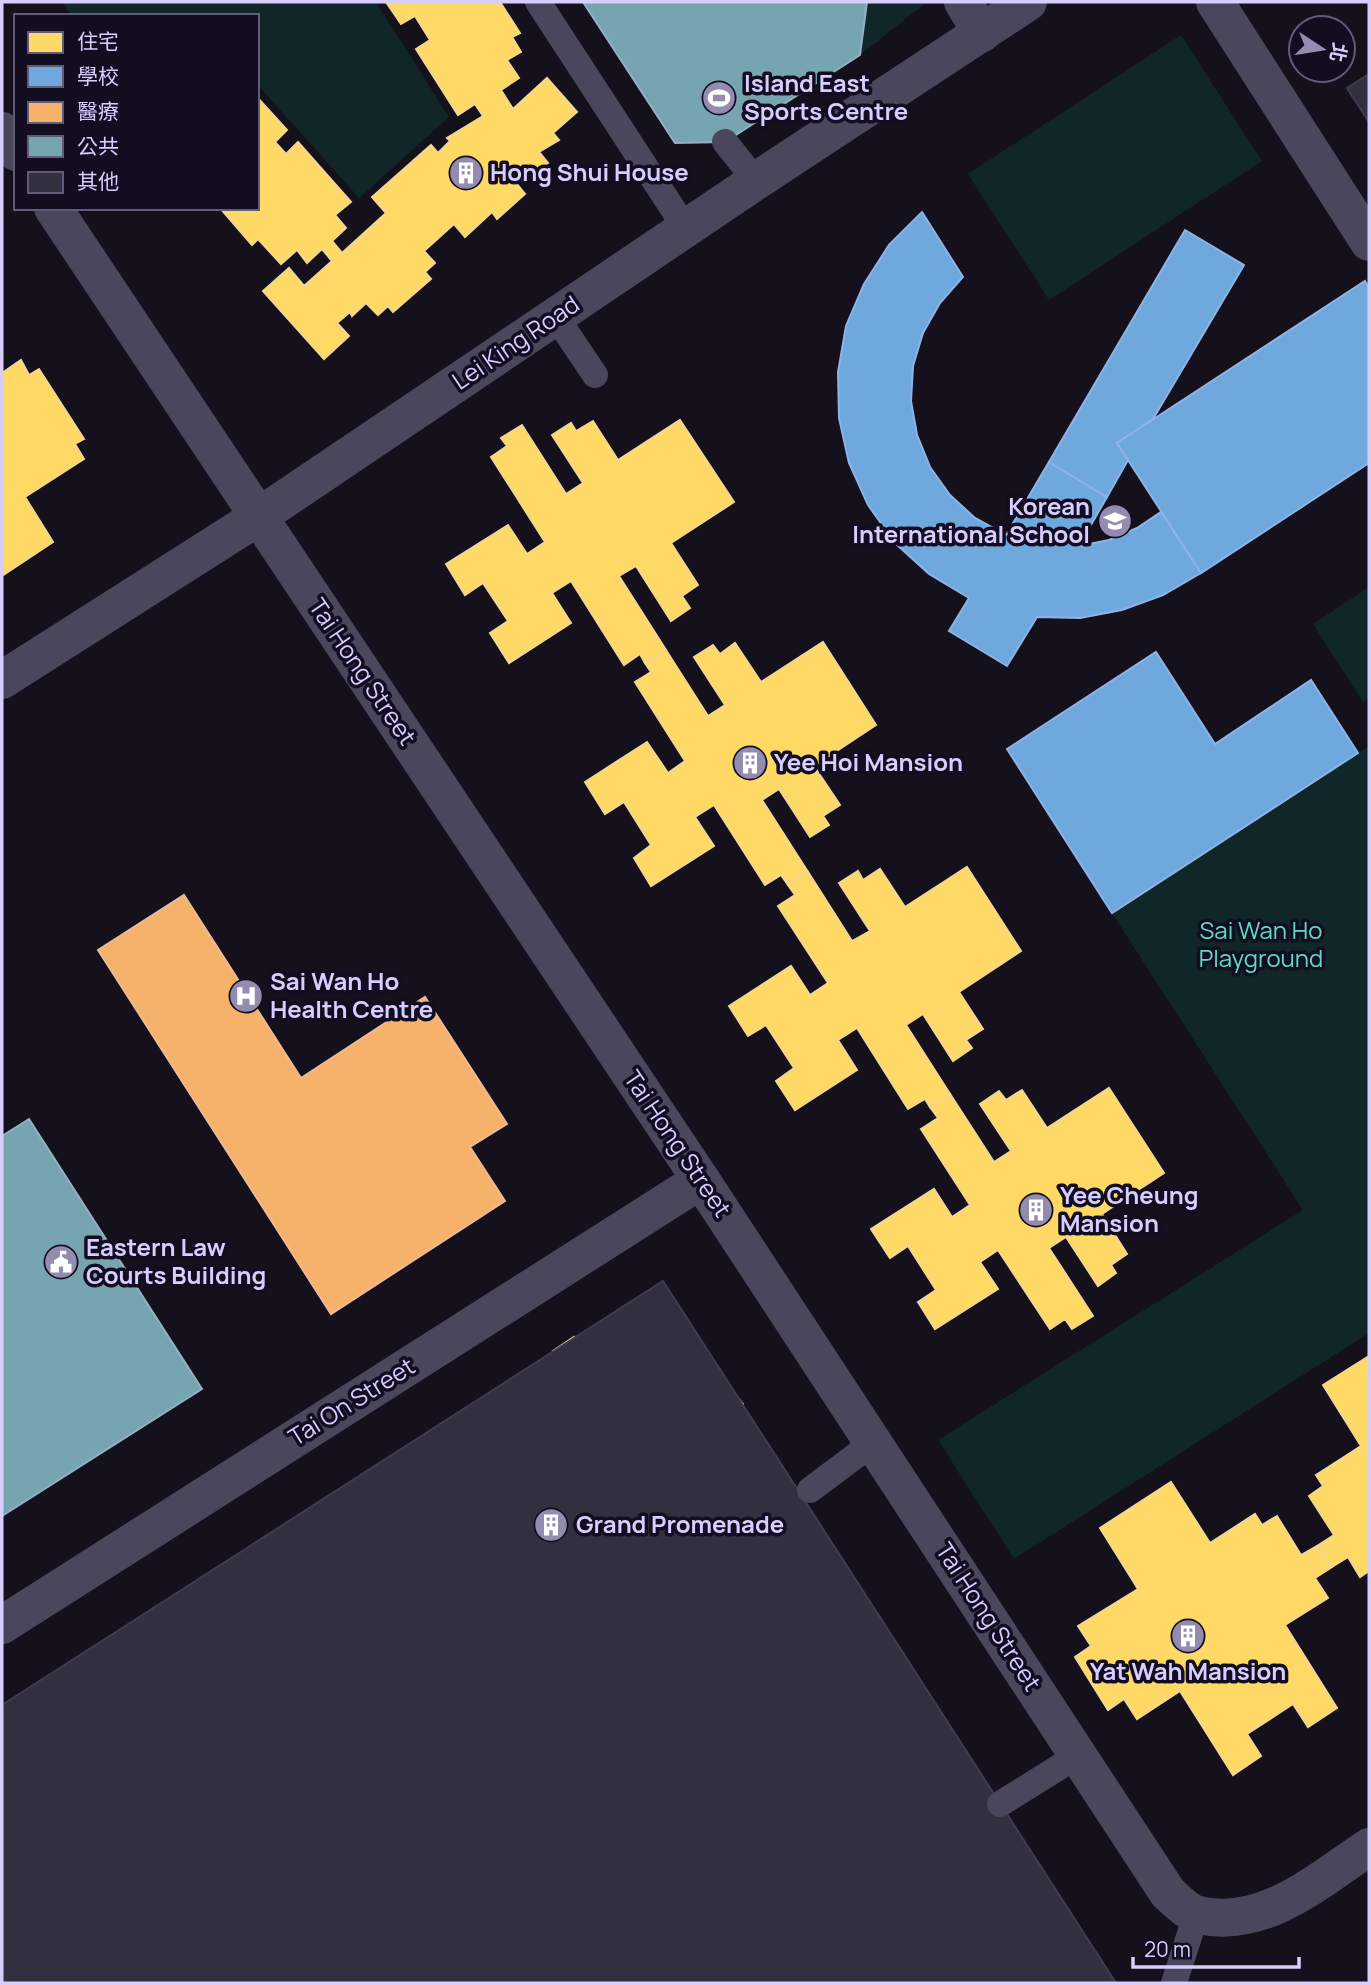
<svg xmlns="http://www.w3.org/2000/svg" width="1371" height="1985" viewBox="0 0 1371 1985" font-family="Manrope,'Noto Sans TC',sans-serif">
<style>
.green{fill:#112628}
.homes{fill:#ffd966;stroke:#f3d693;stroke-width:2}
.schools{fill:#6fa8dc;stroke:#8eb3e6;stroke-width:2}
.health{fill:#f6b26b;stroke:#edba97;stroke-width:2}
.public{fill:#76a5af;stroke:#93b1c6;stroke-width:2}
.building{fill:#322f3e;stroke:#413b4f;stroke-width:2}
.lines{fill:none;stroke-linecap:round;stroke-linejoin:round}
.service{stroke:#4a475c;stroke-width:26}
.pedestrian{stroke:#4a475c;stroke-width:38}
.minor{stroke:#4a475c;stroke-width:38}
.tertiary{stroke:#4a475c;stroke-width:38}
.labels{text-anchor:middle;stroke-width:7;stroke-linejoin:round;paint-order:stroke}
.poi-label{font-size:24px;font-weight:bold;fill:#d7cefd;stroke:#120d20;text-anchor:start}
.street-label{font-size:24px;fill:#d7cefd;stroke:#120d20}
.park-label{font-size:24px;fill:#5ddbc5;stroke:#120d20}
</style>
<rect width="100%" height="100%" fill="#14111c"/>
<g class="green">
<path d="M 65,2 L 376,2 L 449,117 L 359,198 L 257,84 L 257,16 L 71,16 L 63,3 Z"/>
<path d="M 867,2 L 927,2 L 860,55 Z"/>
<path d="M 1181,35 L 1262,161 L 1049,300 L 968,174 Z"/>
<path d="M 1369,587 L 1369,698 L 1363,702 L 1313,624 Z"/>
<path d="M 1369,746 L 1369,1333 L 1014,1559 L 938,1440 L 1303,1210 L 1112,913 Z"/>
</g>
<g class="homes">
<path d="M 386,2 L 500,2 L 520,33 L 512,37 L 521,52 L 507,60 L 519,78 L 501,90 L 513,109 L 547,78 L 577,112 L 553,133 L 559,140 L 539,152 L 548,163 L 516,183 L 525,194 L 497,219 L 492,212 L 465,237 L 454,224 L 424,251 L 435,263 L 425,272 L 431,279 L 393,312 L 388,306 L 378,315 L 366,303 L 352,316 L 350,312 L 337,323 L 349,336 L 324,359 L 263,291 L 289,268 L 304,286 L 332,261 L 322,249 L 307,263 L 297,250 L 281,264 L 258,239 L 252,245 L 220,208 L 257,208 L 257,97 L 287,130 L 275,142 L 286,154 L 298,142 L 351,202 L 335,215 L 346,228 L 332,241 L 342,253 L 386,213 L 372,197 L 431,145 L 438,153 L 450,141 L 447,138 L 483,116 L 475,104 L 458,115 L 416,49 L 430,40 L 415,16 L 401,24 Z"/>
<path d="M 21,360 L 29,375 L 39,369 L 84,439 L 75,444 L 84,459 L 25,497 L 53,542 L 2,576 L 2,373 Z"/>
<path d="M 680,420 L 734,502 L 671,543 L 698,585 L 682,596 L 690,608 L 671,621 L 636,566 L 619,576 L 666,650 L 645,663 L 640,654 L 624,665 L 571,581 L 552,593 L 571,623 L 509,663 L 490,633 L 508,621 L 483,583 L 465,595 L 446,564 L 508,525 L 527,554 L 545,542 L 491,457 L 507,446 L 501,438 L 522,425 L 566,494 L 583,483 L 552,435 L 571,423 L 576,431 L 593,421 L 618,460 Z"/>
<path d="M 823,642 L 876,725 L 814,766 L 840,805 L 823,816 L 829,825 L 810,837 L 779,789 L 762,800 L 808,872 L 788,885 L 781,875 L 765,885 L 714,805 L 695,817 L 714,846 L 651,886 L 634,858 L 651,845 L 624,802 L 605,814 L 585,782 L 647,742 L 668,773 L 685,761 L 635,682 L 651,672 L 645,663 L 666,650 L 708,716 L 725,705 L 694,657 L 713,645 L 720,654 L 735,643 L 761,682 Z"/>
<path d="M 967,867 L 1021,951 L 959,992 L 983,1029 L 966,1040 L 972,1048 L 953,1061 L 923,1014 L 906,1025 L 950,1094 L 930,1107 L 925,1099 L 908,1109 L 857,1028 L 838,1040 L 857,1070 L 795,1110 L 776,1081 L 794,1068 L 766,1025 L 748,1036 L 729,1006 L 791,966 L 810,995 L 828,983 L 778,906 L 795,895 L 788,885 L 808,872 L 852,941 L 870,931 L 839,883 L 858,871 L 863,880 L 880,869 L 905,907 Z"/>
<path d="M 1109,1088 L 1164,1173 L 1102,1214 L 1127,1254 L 1111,1265 L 1116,1273 L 1098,1286 L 1066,1237 L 1049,1248 L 1093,1316 L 1072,1329 L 1065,1319 L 1050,1329 L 998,1250 L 980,1262 L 998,1289 L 935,1329 L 918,1302 L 936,1290 L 908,1246 L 890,1258 L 871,1229 L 934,1189 L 952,1217 L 970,1205 L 921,1129 L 938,1118 L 930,1107 L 950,1094 L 994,1162 L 1011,1151 L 980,1104 L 999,1091 L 1006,1100 L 1022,1090 L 1047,1128 Z"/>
<path d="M 574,1337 L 581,1349 L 599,1337 L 620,1369 L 648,1351 L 658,1368 L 671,1358 L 694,1395 L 663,1415 L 682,1446 L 689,1447 L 696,1412 L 702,1408 L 710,1410 L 714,1392 L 737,1397 L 743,1404 L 740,1414 L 745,1415 L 736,1457 L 741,1473 L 736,1496 L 725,1509 L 716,1550 L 712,1549 L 708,1566 L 679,1560 L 680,1555 L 671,1553 L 668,1547 L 675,1514 L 666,1512 L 672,1483 L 649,1498 L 643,1488 L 620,1502 L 658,1561 L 635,1576 L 628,1565 L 613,1574 L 603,1558 L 597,1562 L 588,1549 L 590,1539 L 576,1536 L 567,1543 L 576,1557 L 549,1574 L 528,1541 L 534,1537 L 525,1524 L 537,1516 L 529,1503 L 517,1511 L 508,1498 L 502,1502 L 480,1468 L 507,1451 L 517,1466 L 527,1459 L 530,1445 L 520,1443 L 511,1430 L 517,1426 L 507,1409 L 521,1400 L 514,1388 L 536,1373 L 572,1429 L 595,1414 L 574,1382 L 568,1386 L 559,1374 L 566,1369 L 553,1351 Z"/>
<path d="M 1369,1356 L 1369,1571 L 1360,1577 L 1348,1557 L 1332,1567 L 1317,1546 L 1334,1535 L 1309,1496 L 1323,1486 L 1316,1475 L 1361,1446 L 1323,1385 Z"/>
<path d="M 1171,1482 L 1210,1543 L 1255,1514 L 1262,1525 L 1277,1516 L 1301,1555 L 1317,1546 L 1332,1567 L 1315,1578 L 1328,1598 L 1285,1625 L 1337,1708 L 1308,1727 L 1293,1704 L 1247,1734 L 1261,1756 L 1233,1775 L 1180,1691 L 1137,1719 L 1124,1699 L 1108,1710 L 1075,1657 L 1091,1646 L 1078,1626 L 1138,1589 L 1100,1528 Z"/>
<path d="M 735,1586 L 743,1598 L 760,1587 L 782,1618 L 810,1600 L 819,1617 L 833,1608 L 856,1644 L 824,1665 L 843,1695 L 851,1696 L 858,1661 L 864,1658 L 872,1659 L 876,1641 L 898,1646 L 904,1655 L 902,1664 L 905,1665 L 898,1706 L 903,1722 L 898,1745 L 887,1758 L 884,1769 L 900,1793 L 860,1819 L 834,1776 L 836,1763 L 827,1761 L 834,1732 L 810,1748 L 804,1737 L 781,1752 L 820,1810 L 797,1825 L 790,1814 L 774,1823 L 765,1807 L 759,1811 L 750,1798 L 752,1788 L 737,1786 L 727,1791 L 737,1807 L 711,1823 L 690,1791 L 695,1786 L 687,1773 L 699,1765 L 690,1752 L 678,1761 L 670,1747 L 664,1751 L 642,1717 L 668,1701 L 678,1715 L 688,1708 L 691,1694 L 681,1692 L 673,1679 L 678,1675 L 668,1659 L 683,1649 L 676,1638 L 698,1623 L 734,1679 L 757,1663 L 736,1631 L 729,1636 L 720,1624 L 727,1619 L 715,1600 Z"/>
<path d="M 900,1793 L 930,1841 L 942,1839 L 963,1874 L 956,1879 L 960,1886 L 978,1890 L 984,1860 L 1007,1865 L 1008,1857 L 1027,1856 L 1029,1860 L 1038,1864 L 1038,1875 L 1044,1876 L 1033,1926 L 1028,1925 L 1026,1934 L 1031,1935 L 1035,1955 L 1022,1953 L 1018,1969 L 1031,1972 L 1025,1983 L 860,1983 L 866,1979 L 859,1968 L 838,1964 L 840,1955 L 835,1954 L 839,1934 L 862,1939 L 865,1929 L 857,1927 L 860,1916 L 843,1912 L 848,1891 L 853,1892 L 855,1884 L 876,1888 L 887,1882 L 879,1869 L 890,1863 L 860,1819 Z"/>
<path d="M 677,1952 L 694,1979 L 687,1983 L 642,1983 L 648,1980 L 644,1974 Z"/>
</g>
<g class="schools">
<path d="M 922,212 L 963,277 L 940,303 L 923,333 L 913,366 L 911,401 L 917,435 L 930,467 L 950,495 L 975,518 L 1006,535 L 1049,462 L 1107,497 L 1079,546 L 1109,540 L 1137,528 L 1161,512 L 1201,573 L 1163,595 L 1122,610 L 1080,618 L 1037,617 L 1007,666 L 949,631 L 969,598 L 929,574 L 895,543 L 868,505 L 849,463 L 839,418 L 838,372 L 846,326 L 864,284 L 889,245 Z"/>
<path d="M 1185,230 L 1244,265 L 1153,419 L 1117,443 L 1128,460 L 1107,497 L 1049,462 Z"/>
<path d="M 1365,281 L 1369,288 L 1369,463 L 1201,573 L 1117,443 Z"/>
<path d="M 1156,652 L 1215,744 L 1311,680 L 1358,753 L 1112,913 L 1007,749 Z"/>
</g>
<path class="health" d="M 184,895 L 301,1078 L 425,997 L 507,1124 L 470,1147 L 505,1201 L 331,1314 L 98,950 Z"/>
<g class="public">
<path d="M 583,2 L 867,2 L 860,55 L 725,142 L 675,143 Z"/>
<path d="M 29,1119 L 202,1389 L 2,1516 L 2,1136 Z"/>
</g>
<g class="building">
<path d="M 1369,74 L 1369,122 L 1347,88 Z"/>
<path d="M 663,1281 L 1116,1983 L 4,1983 L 2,1979 L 2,1705 Z"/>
</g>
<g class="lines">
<g class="service">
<path d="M 538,2 L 686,229"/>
<path d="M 725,142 L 756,181"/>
<path d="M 556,317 L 595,375"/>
<path d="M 810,1490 L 874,1442"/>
<path d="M 1000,1804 L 1077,1756"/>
<path d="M 1174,1983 L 1196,1915"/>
</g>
<g class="pedestrian">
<path d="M 963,2 L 982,33"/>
<path d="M 1215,2 L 1369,242"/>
</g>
<g class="minor">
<path d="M 2,680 L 258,517 L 756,181 L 1028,2"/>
<path d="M 701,1180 L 1168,1893 C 1176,1900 1188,1913 1199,1915 C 1264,1930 1319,1880 1369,1847"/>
</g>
<g class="tertiary">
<path d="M 2,131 L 16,152"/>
<path d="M 2,1625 L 701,1180 L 53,208"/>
</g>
</g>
<defs>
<g id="stadium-disc" transform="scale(1.75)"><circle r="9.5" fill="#938cae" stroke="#120d20"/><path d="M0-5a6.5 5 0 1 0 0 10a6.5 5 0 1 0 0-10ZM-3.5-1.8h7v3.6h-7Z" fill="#fff"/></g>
<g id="building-disc" transform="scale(1.75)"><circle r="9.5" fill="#938cae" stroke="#120d20"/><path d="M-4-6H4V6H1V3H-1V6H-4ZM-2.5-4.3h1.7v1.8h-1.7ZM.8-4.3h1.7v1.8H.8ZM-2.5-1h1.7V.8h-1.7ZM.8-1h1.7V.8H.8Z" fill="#fff"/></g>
<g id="school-disc" transform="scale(1.75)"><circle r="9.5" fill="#938cae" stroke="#120d20"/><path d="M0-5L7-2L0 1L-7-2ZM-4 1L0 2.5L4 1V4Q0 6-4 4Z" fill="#fff"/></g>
<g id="hospital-disc" transform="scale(1.75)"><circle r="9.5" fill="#938cae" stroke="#120d20"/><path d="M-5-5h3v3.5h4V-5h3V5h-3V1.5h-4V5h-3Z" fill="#fff"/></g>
<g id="civic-disc" transform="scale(1.75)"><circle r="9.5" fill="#938cae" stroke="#120d20"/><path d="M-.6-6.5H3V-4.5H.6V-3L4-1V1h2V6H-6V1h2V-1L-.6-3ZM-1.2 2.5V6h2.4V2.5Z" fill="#fff"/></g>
</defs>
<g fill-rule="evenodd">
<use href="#stadium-disc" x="719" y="98"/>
<use href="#building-disc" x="466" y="173"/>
<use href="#school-disc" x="1115" y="521"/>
<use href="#building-disc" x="750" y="763"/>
<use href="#hospital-disc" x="246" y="996"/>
<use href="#building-disc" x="1036" y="1210"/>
<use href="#civic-disc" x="61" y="1262"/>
<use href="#building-disc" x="551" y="1525"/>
<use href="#building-disc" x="1188" y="1636"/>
</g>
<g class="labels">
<g class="poi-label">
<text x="744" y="92">Island East<tspan x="744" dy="28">Sports Centre</tspan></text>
<text x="490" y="181">Hong Shui House</text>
<text x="1090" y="515" text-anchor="end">Korean<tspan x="1090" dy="28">International School</tspan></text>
<text x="774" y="771">Yee Hoi Mansion</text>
<text x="270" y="990">Sai Wan Ho<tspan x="270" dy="28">Health Centre</tspan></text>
<text x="1060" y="1204">Yee Cheung<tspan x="1060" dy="28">Mansion</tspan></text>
<text x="86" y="1256">Eastern Law<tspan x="86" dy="28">Courts Building</tspan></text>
<text x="576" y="1533">Grand Promenade</text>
<text x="1188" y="1680" text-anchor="middle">Yat Wah Mansion</text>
</g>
<g class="street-label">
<text transform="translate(516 343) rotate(-34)" y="8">Lei King Road</text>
<text transform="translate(362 672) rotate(56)" y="8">Tai Hong Street</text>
<text transform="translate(677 1144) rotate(56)" y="8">Tai Hong Street</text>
<text transform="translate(352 1402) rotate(-32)" y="8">Tai On Street</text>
<text transform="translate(988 1617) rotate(57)" y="8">Tai Hong Street</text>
</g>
<g class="park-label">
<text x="1261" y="939">Sai Wan Ho<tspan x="1261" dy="28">Playground</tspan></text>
</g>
</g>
<rect width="1371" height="1985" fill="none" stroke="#d7cefd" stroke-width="7"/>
<rect x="14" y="14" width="245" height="196" fill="#120d20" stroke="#615a78" stroke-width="2"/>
<rect x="28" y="32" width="35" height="21" fill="#ffd966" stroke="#615a78" stroke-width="2"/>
<text x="77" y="49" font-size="21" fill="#d7cefd">住宅</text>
<rect x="28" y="66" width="35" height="21" fill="#6fa8dc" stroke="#615a78" stroke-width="2"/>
<text x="77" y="84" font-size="21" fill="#d7cefd">學校</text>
<rect x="28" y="102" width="35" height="21" fill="#f6b26b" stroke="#615a78" stroke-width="2"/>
<text x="77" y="119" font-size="21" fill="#d7cefd">醫療</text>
<rect x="28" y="136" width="35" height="21" fill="#76a5af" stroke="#615a78" stroke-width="2"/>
<text x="77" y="154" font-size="21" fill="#d7cefd">公共</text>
<rect x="28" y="172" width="35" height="21" fill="#322f3e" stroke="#615a78" stroke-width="2"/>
<text x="77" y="189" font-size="21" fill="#d7cefd">其他</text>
<g transform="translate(1322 49) rotate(102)"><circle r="33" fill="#120d20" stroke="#615a78" stroke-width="2"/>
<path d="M0-5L12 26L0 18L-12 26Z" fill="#938cae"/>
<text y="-10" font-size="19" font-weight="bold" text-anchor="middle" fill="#d7cefd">北</text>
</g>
<path d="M1133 1957v10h166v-10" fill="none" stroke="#d7cefd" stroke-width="3.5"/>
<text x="1144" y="1957" font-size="21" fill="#d7cefd" stroke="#120d20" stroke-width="5" paint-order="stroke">20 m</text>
</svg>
